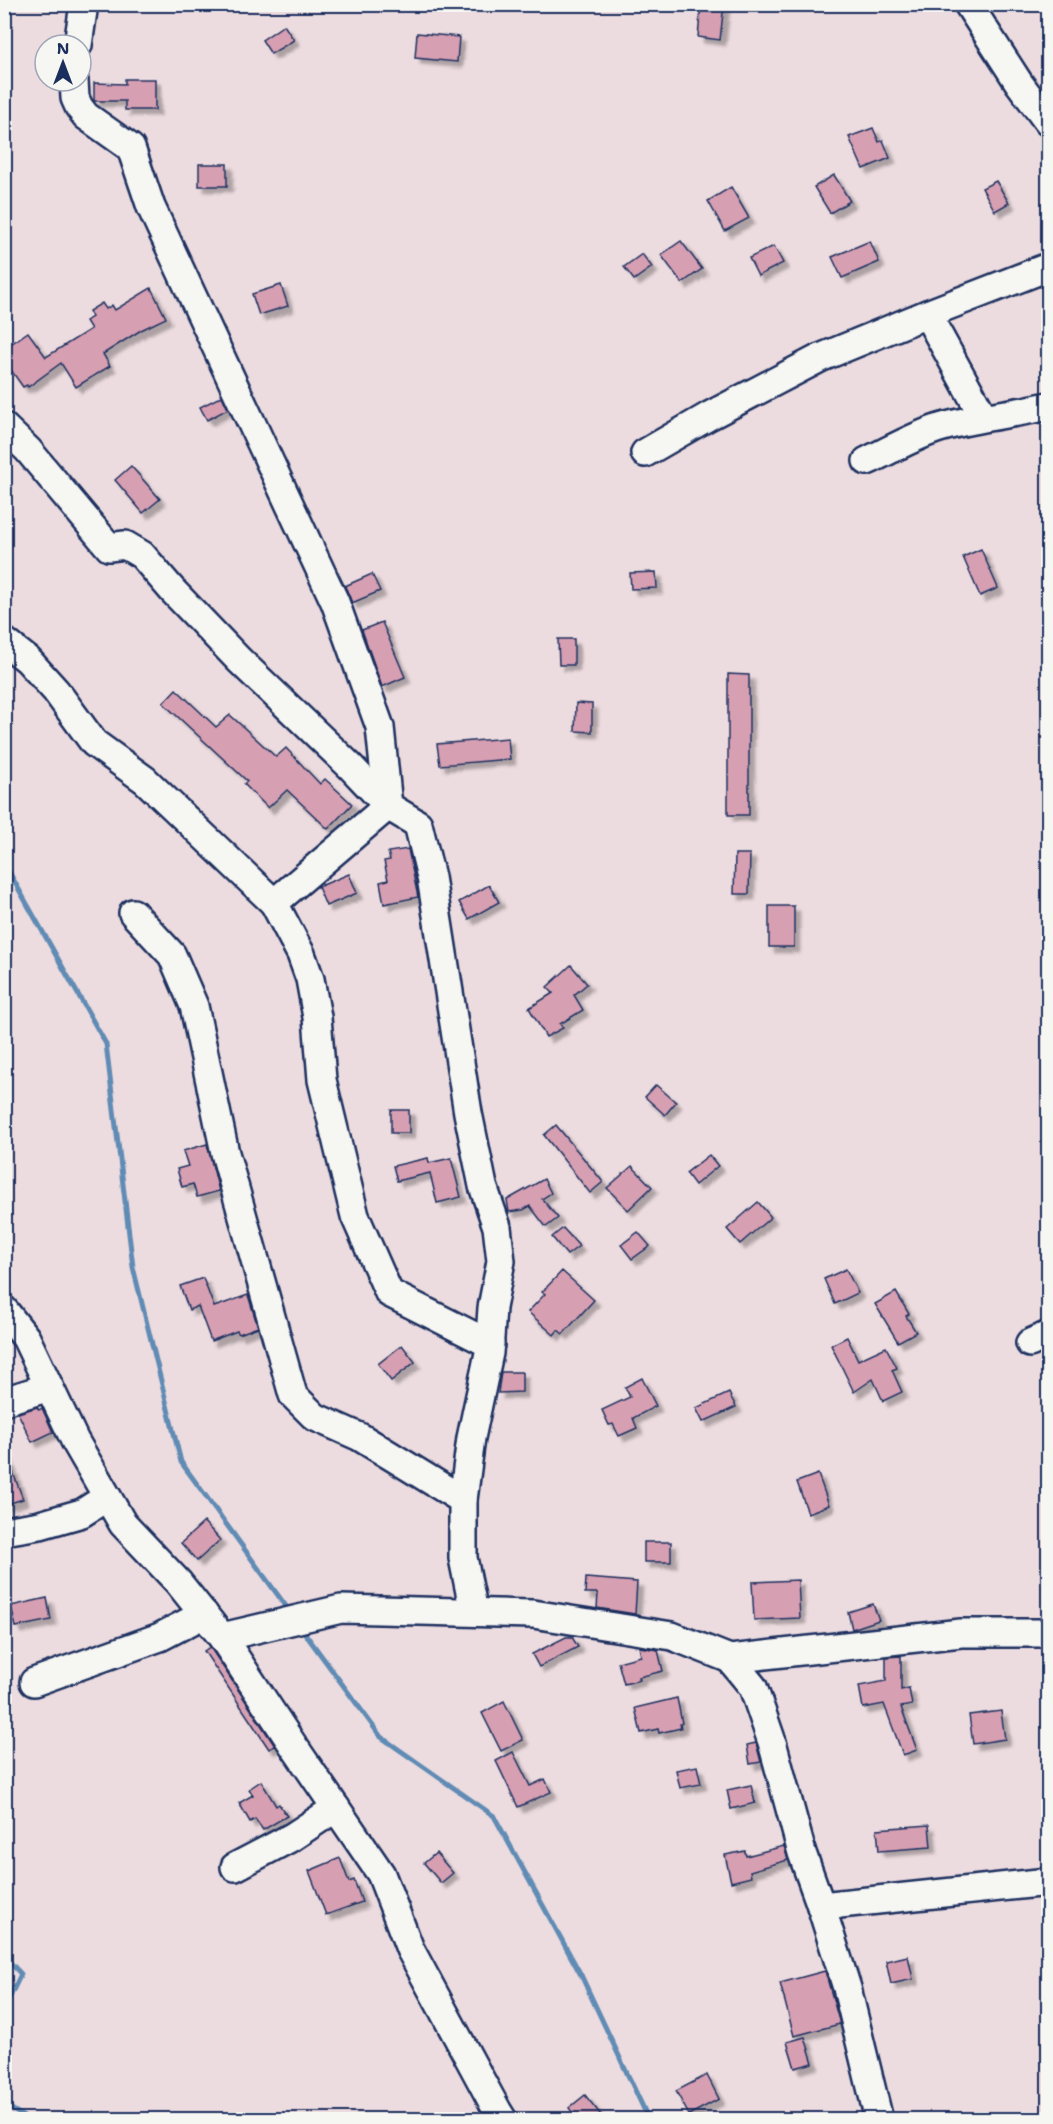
<svg xmlns="http://www.w3.org/2000/svg" width="1053" height="2124" viewBox="0 0 1053 2124" font-family="'Shantell Sans',sans-serif">
<style>
.lines{fill:none;stroke-linecap:round;stroke-linejoin:round}
.stream{stroke:#608bb4;stroke-width:5}
.building{fill:#d79fb2;stroke:#1b2f5e;stroke-width:1.5;filter:url(#shadow)}
.minor-casing{stroke:#1b2f5e;stroke-width:32}
.minor{stroke:#f6f6f2;stroke-width:27}
</style>
<defs>
<filter id="shadow"><feDropShadow dx="5.5" dy="5.5" stdDeviation="1.5" flood-color="#0004"/></filter>
</defs>
<rect width="100%" height="100%" fill="#eddcdf"/>
<filter id="ink" filterUnits="userSpaceOnUse"><feTurbulence type="fractalNoise" baseFrequency=".0167" numOctaves="2"/><feDisplacementMap in="SourceGraphic" scale="12" xChannelSelector="R" yChannelSelector="G"/><feConvolveMatrix kernelMatrix="1 2 1 2 8 2 1 2 1" color-interpolation-filters="sRGB"/></filter>
<g filter="url(#ink)">
<g class="lines">
<g class="stream">
<path d="M 4,863 L 106,1044 L 133,1267 L 181,1462 L 288,1609"/>
<path d="M 301,1628 L 381,1737 L 494,1816 L 581,1975 L 649,2120"/>
<path d="M 4,1956 L 21,1974 L 4,2009"/>
<path d="M 4,2104 L 24,2117 L 24,2120"/>
</g>
</g>
<g class="building">
<path d="M 701,4 L 724,4 L 720,40 L 698,37 Z"/>
<path d="M 284,25 L 294,40 L 271,54 L 262,40 Z"/>
<path d="M 417,33 L 459,37 L 457,62 L 415,58 Z"/>
<path d="M 125,79 L 155,79 L 155,110 L 125,110 L 125,101 L 94,101 L 94,83 L 125,84 Z"/>
<path d="M 873,128 L 879,142 L 883,140 L 890,158 L 863,169 L 849,137 Z"/>
<rect x="199" y="164" width="28" height="22"/>
<path d="M 834,175 L 850,201 L 830,213 L 814,187 Z"/>
<path d="M 996,181 L 1009,203 L 995,211 L 982,188 Z"/>
<path d="M 731,187 L 749,218 L 725,231 L 708,201 Z"/>
<path d="M 681,241 L 702,269 L 682,283 L 661,255 Z"/>
<path d="M 870,241 L 879,262 L 842,278 L 832,257 Z"/>
<path d="M 774,246 L 783,263 L 758,276 L 749,258 Z"/>
<path d="M 642,254 L 652,267 L 634,280 L 624,267 Z"/>
<path d="M 281,285 L 288,306 L 259,315 L 252,294 Z"/>
<path d="M 151,288 L 166,318 L 141,330 L 103,354 L 110,366 L 76,387 L 61,363 L 28,387 L 27,385 L 23,387 L 6,363 L 10,360 L 4,349 L 28,332 L 46,357 L 91,329 L 86,321 L 92,317 L 89,311 L 102,303 L 106,309 L 112,305 L 115,310 Z"/>
<path d="M 222,396 L 228,409 L 207,420 L 200,407 Z"/>
<path d="M 131,466 L 160,499 L 143,513 L 115,480 Z"/>
<path d="M 981,549 L 998,588 L 980,596 L 963,557 Z"/>
<path d="M 656,572 L 657,588 L 631,589 L 630,573 Z"/>
<path d="M 372,574 L 380,591 L 352,603 L 345,586 Z"/>
<path d="M 382,622 L 405,677 L 382,687 L 362,630 Z"/>
<path d="M 558,639 L 574,639 L 574,665 L 559,665 Z"/>
<path d="M 728,674 L 749,675 L 749,815 L 728,815 Z"/>
<path d="M 176,689 L 216,727 L 230,715 L 276,757 L 286,748 L 320,784 L 325,779 L 352,804 L 328,829 L 287,790 L 268,808 L 244,784 L 247,781 L 163,703 Z"/>
<path d="M 576,703 L 592,704 L 592,732 L 575,731 Z"/>
<path d="M 508,738 L 510,759 L 440,765 L 437,744 Z"/>
<path d="M 408,849 L 418,897 L 384,904 L 380,882 L 388,880 L 384,861 L 390,860 L 388,852 Z"/>
<path d="M 735,854 L 750,854 L 749,894 L 734,894 Z"/>
<path d="M 349,874 L 357,893 L 326,906 L 318,887 Z"/>
<path d="M 489,885 L 499,902 L 469,919 L 459,902 Z"/>
<rect x="769" y="906" width="25" height="41"/>
<path d="M 571,965 L 587,984 L 574,995 L 583,1010 L 560,1024 L 563,1028 L 546,1037 L 529,1008 L 553,993 L 547,987 Z"/>
<path d="M 656,1085 L 676,1102 L 665,1115 L 645,1097 Z"/>
<rect x="391" y="1110" width="18" height="23"/>
<path d="M 556,1125 L 603,1182 L 590,1193 L 544,1135 Z"/>
<path d="M 207,1144 L 219,1191 L 197,1197 L 193,1184 L 182,1187 L 177,1169 L 188,1166 L 183,1151 Z"/>
<path d="M 709,1155 L 718,1166 L 695,1185 L 686,1173 Z"/>
<path d="M 428,1158 L 429,1163 L 451,1158 L 461,1197 L 437,1203 L 430,1173 L 397,1181 L 393,1166 Z"/>
<path d="M 632,1166 L 652,1187 L 628,1210 L 607,1188 Z"/>
<path d="M 544,1179 L 551,1193 L 542,1199 L 558,1218 L 546,1227 L 530,1206 L 523,1210 L 509,1212 L 507,1200 Z"/>
<path d="M 758,1202 L 771,1217 L 740,1244 L 727,1229 Z"/>
<path d="M 563,1228 L 579,1246 L 567,1255 L 552,1237 Z"/>
<path d="M 638,1232 L 650,1246 L 632,1259 L 621,1245 Z"/>
<path d="M 846,1269 L 858,1293 L 835,1304 L 824,1279 Z"/>
<path d="M 562,1271 L 594,1300 L 563,1334 L 558,1330 L 554,1335 L 528,1312 L 545,1294 L 542,1292 Z"/>
<path d="M 203,1278 L 214,1307 L 248,1295 L 258,1327 L 239,1334 L 237,1331 L 211,1341 L 198,1306 L 189,1310 L 180,1286 Z"/>
<path d="M 896,1292 L 909,1314 L 906,1316 L 916,1332 L 898,1342 L 875,1304 Z"/>
<path d="M 847,1337 L 858,1360 L 886,1347 L 897,1368 L 892,1370 L 902,1392 L 883,1401 L 873,1379 L 854,1392 L 831,1345 Z"/>
<path d="M 402,1345 L 415,1362 L 391,1381 L 378,1364 Z"/>
<path d="M 501,1372 L 522,1372 L 522,1392 L 498,1393 Z"/>
<path d="M 642,1378 L 656,1406 L 633,1418 L 637,1428 L 619,1436 L 613,1424 L 609,1425 L 602,1410 L 630,1397 L 625,1387 Z"/>
<path d="M 729,1393 L 736,1407 L 703,1422 L 696,1408 Z"/>
<path d="M 37,1407 L 39,1410 L 42,1408 L 53,1432 L 32,1442 L 18,1413 Z"/>
<path d="M 4,1454 L 6,1454 L 23,1499 L 4,1505 Z"/>
<path d="M 818,1474 L 829,1505 L 808,1513 L 797,1482 Z"/>
<path d="M 204,1522 L 220,1540 L 197,1561 L 181,1543 Z"/>
<rect x="644" y="1542" width="27" height="20"/>
<path d="M 586,1578 L 637,1582 L 635,1614 L 597,1608 L 598,1593 L 585,1593 Z"/>
<path d="M 798,1580 L 800,1618 L 754,1620 L 752,1582 Z"/>
<path d="M 47,1598 L 51,1620 L 16,1627 L 11,1606 Z"/>
<path d="M 873,1604 L 879,1620 L 852,1629 L 848,1612 Z"/>
<path d="M 566,1637 L 572,1637 L 578,1647 L 539,1667 L 532,1654 Z"/>
<path d="M 210,1647 L 275,1746 L 269,1749 L 204,1651 Z"/>
<path d="M 639,1647 L 658,1650 L 663,1671 L 639,1677 L 640,1680 L 624,1684 L 618,1662 L 641,1656 Z"/>
<path d="M 901,1656 L 901,1690 L 909,1688 L 912,1705 L 901,1707 L 917,1750 L 903,1755 L 884,1704 L 863,1708 L 859,1686 L 886,1681 L 886,1657 Z"/>
<path d="M 677,1698 L 682,1723 L 680,1724 L 681,1728 L 659,1733 L 658,1729 L 641,1733 L 635,1708 Z"/>
<path d="M 504,1701 L 523,1740 L 501,1751 L 482,1713 Z"/>
<path d="M 1001,1711 L 1005,1739 L 973,1744 L 969,1715 Z"/>
<path d="M 756,1743 L 761,1762 L 750,1764 L 747,1745 Z"/>
<path d="M 513,1752 L 530,1786 L 545,1779 L 551,1792 L 518,1807 L 496,1761 Z"/>
<path d="M 697,1766 L 701,1784 L 680,1788 L 676,1770 Z"/>
<path d="M 261,1781 L 276,1806 L 279,1804 L 287,1816 L 263,1830 L 255,1819 L 250,1822 L 239,1803 L 253,1795 L 249,1789 Z"/>
<path d="M 751,1785 L 755,1803 L 731,1809 L 727,1790 Z"/>
<path d="M 929,1825 L 931,1847 L 879,1851 L 877,1829 Z"/>
<path d="M 784,1846 L 788,1860 L 750,1871 L 751,1877 L 731,1882 L 725,1855 L 745,1851 L 746,1856 Z"/>
<path d="M 436,1853 L 453,1873 L 441,1883 L 424,1863 Z"/>
<path d="M 340,1858 L 349,1882 L 354,1880 L 362,1902 L 326,1915 L 309,1871 Z"/>
<path d="M 908,1956 L 913,1979 L 891,1984 L 886,1961 Z"/>
<path d="M 825,1971 L 840,2024 L 794,2036 L 780,1983 Z"/>
<path d="M 805,2037 L 813,2063 L 795,2068 L 787,2042 Z"/>
<path d="M 707,2075 L 719,2099 L 689,2115 L 676,2091 Z"/>
<path d="M 585,2095 L 605,2120 L 578,2120 L 569,2108 Z"/>
</g>
<g class="lines">
<g class="minor-casing">
<g id="minor">
<path d="M 968,4 L 1019,83 L 1048,122"/>
<path d="M 78,45 L 84,4"/>
<path d="M 74,81 L 75,98 L 79,107 L 86,116 L 131,148 L 151,207 L 335,602 L 380,727 L 388,806"/>
<path d="M 927,314 L 983,416"/>
<path d="M 4,427 L 28,450 L 109,547 L 125,545 L 142,555 L 173,591 L 239,660 L 351,767 L 388,806 L 418,824 L 431,877 L 468,1113 L 483,1186 L 497,1227 L 501,1261 L 492,1308 L 489,1353 L 471,1438 L 463,1500 L 463,1558 L 474,1612"/>
<path d="M 645,453 L 709,416 L 820,358 L 927,314 L 1048,267"/>
<path d="M 867,461 C 891,450 917,434 943,427 C 978,417 1013,414 1048,406"/>
<path d="M 4,641 L 28,660 L 56,691 L 94,743 L 145,780 L 274,903"/>
<path d="M 388,806 L 274,903 L 301,954 L 310,979 L 317,1017 L 322,1080 L 355,1216 L 389,1293 L 490,1344"/>
<path d="M 133,913 L 172,955 L 194,1006 L 225,1153 L 293,1395 L 315,1417 L 360,1437 L 463,1500"/>
<path d="M 4,1310 L 26,1338 L 75,1441 L 123,1524 L 178,1582 L 222,1637 L 293,1745 L 381,1874 L 410,1949 L 498,2112 L 503,2120"/>
<path d="M 1030,1343 L 1048,1335"/>
<path d="M 4,1401 L 49,1387"/>
<path d="M 4,1531 L 40,1525 L 82,1513 L 107,1497"/>
<path d="M 222,1637 L 341,1609 L 533,1614 L 672,1636 L 730,1659 L 961,1633 L 1048,1633"/>
<path d="M 730,1659 L 753,1687 L 772,1742 L 802,1853 L 821,1906 L 847,1988 L 879,2120"/>
<path d="M 34,1682 L 160,1637 L 204,1614"/>
<path d="M 235,1867 L 292,1837 L 336,1808"/>
<path d="M 821,1906 L 1048,1882"/>
</g>
</g>
<use href="#minor" class="minor"/>
</g>
</g>
<rect width="1053" height="2124" fill="none" stroke="#f6f6f2" stroke-width="24"/>
<rect x="12" y="12" width="1029" height="2100" fill="none" stroke="#1b2f5e" stroke-width="2" filter="url(#ink)"/>
<g transform="translate(63 63)"><circle r="28" fill="#f6f6f2" stroke="#9ea6b7" stroke-width="1.5"/>
<path d="M0-4.5L10 22L0 15L-10 22Z" fill="#1b2f5e"/>
<text y="-9" font-size="16" font-weight="bold" text-anchor="middle" fill="#1b2f5e">N</text>
</g>
</svg>
